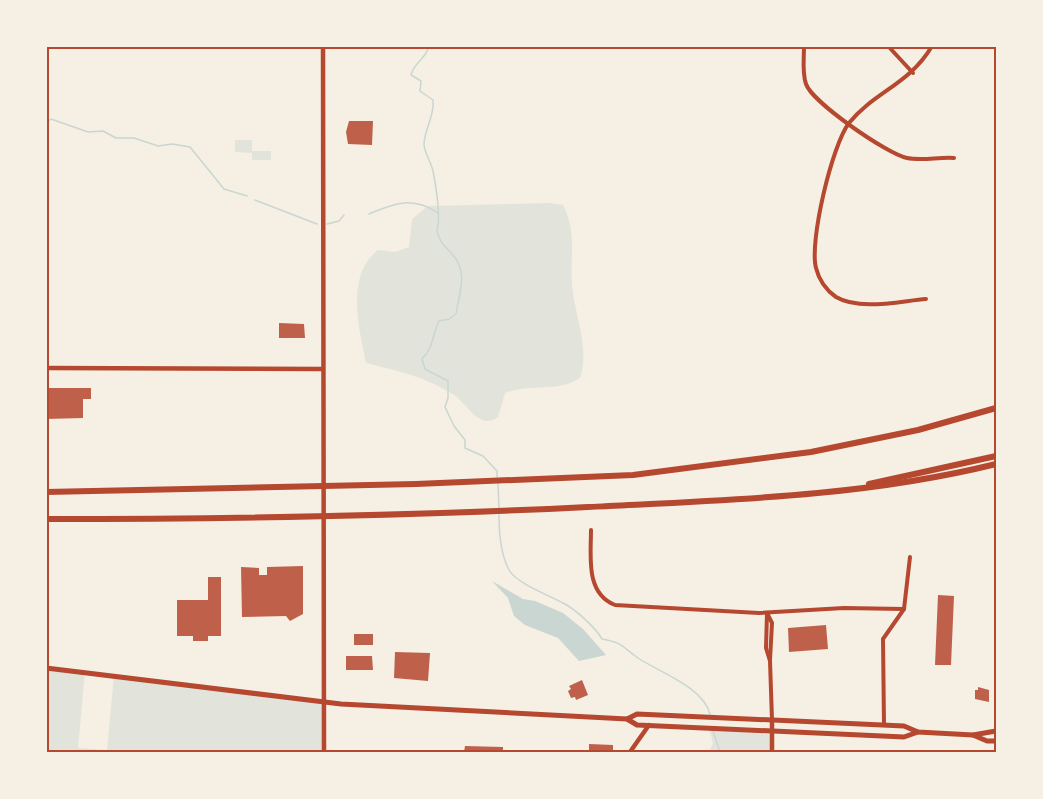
<svg xmlns="http://www.w3.org/2000/svg" width="1043" height="799" viewBox="0 0 1043 799" font-family="Ubuntu,sans-serif">
<style>
.green{fill:#e2e4dc}
.water{fill:#c9d6d2}
.lines{fill:none;stroke-linecap:round;stroke-linejoin:round}
.stream{stroke:#c9d6d2;stroke-width:1.5}
.building{fill:#bf614a}
.minor{stroke:#b5482f;stroke-width:4}
.tertiary{stroke:#b5482f;stroke-width:4.5}
.primary{stroke:#b5482f;stroke-width:5}
.motorway{stroke:#b5482f;stroke-width:6}
.neatline{fill:none;stroke:#b5482f;stroke-width:2}
</style>
<rect width="100%" height="100%" fill="#f6efe4"/>
<g class="green">
<path d="M 235,140 L 252,140 L 252,151 L 271,151 L 271,160 L 252,160 L 252,153 L 235,152 Z"/>
<path d="M 550,203 L 563,205 C 577,232 570,257 572,286 C 575,316 590,348 580,378 C 557,393 532,383 505,393 L 498,417 C 480,431 468,405 454,395 C 426,377 398,371 366,363 C 359,329 345,275 378,250 L 395,252 L 409,247 L 412,219 L 428,206 Z"/>
<path d="M 47,668 L 85,672 L 78,748 L 107,750 L 114,675 L 323,702 L 324,752 L 47,752 Z"/>
<path d="M 709,728 L 772,731 L 772,752 L 709,752 L 713,743 Z"/>
</g>
<path class="water" d="M 492,581 L 523,599 L 535,601 L 563,613 L 583,629 L 606,655 L 579,661 L 558,638 L 525,625 L 514,616 L 508,598 Z"/>
<g class="lines">
<g class="stream">
<path d="M 428,46 C 429,56 413,63 411,75 L 421,81 L 420,91 L 433,100 C 435,116 424,129 424,145 C 425,154 431,162 433,171 C 436,187 441,217 437,230 C 439,242 445,246 452,254 C 469,272 459,293 456,314 L 449,319 L 439,321 C 432,335 434,347 422,359 L 425,369 L 448,381 L 448,398 L 445,407 L 454,426 L 465,440 L 465,448 L 483,456 L 497,471 L 497,477"/>
<path d="M 46,123 L 51,119 L 88,132 L 103,131 L 116,138 L 134,138 L 158,146 L 172,144 L 190,147 L 224,189 L 247,196"/>
<path d="M 255,200 L 317,224"/>
<path d="M 369,214 C 395,203 413,196 438,213"/>
<path d="M 327,224 L 339,221 L 344,215"/>
<path d="M 498,482 L 499,510"/>
<path d="M 499,515 C 499,532 501,555 509,570 C 517,584 551,596 565,604 C 577,611 595,627 602,639 C 624,643 622,647 638,658 C 659,672 703,687 710,714"/>
<path d="M 713,731 L 720,752"/>
</g>
</g>
<g class="building">
<path d="M 349,121 L 373,121 L 372,145 L 348,144 L 346,132 Z"/>
<path d="M 279,323 L 304,324 L 305,338 L 279,338 Z"/>
<path d="M 46,388 L 91,388 L 91,399 L 83,399 L 83,418 L 46,419 Z"/>
<path d="M 303,566 L 303,614 L 290,621 L 286,616 L 242,617 L 241,567 L 259,568 L 259,575 L 267,575 L 267,567 Z"/>
<path d="M 208,577 L 221,577 L 221,636 L 208,636 L 208,641 L 193,641 L 193,636 L 177,636 L 177,600 L 208,600 Z"/>
<path d="M 938,595 L 954,596 L 951,665 L 935,665 Z"/>
<path d="M 826,625 L 828,649 L 789,652 L 788,628 Z"/>
<rect x="354" y="634" width="19" height="11"/>
<path d="M 395,652 L 430,653 L 428,681 L 394,678 Z"/>
<path d="M 346,656 L 372,656 L 373,670 L 346,670 Z"/>
<path d="M 582,680 L 588,695 L 576,700 L 575,697 L 571,698 L 568,691 L 571,689 L 569,686 Z"/>
<path d="M 978,687 L 989,690 L 989,702 L 975,699 L 975,690 L 978,690 Z"/>
<path d="M 589,744 L 613,745 L 613,751 L 589,752 Z"/>
<path d="M 465,746 L 503,747 L 503,752 L 464,752 Z"/>
</g>
<g class="lines">
<g class="minor">
<path d="M 804,46 C 804,58 802,73 806,84 C 812,102 887,154 907,158 C 922,161 938,157 954,158"/>
<path d="M 888,46 L 913,73"/>
<path d="M 926,299 C 900,301 860,311 836,297 C 826,290 819,280 816,268 C 809,242 832,145 849,123 C 874,92 910,84 932,46"/>
<path d="M 591,530 C 591,556 585,593 615,605 L 759,613 L 844,608 L 904,609"/>
<path d="M 767,613 L 766,648 L 770,661 L 772,720"/>
<path d="M 768,615 L 772,623 L 770,660"/>
<path d="M 884,725 L 883,639 L 904,609 L 910,557"/>
</g>
<g class="tertiary">
<path d="M 323,46 L 324,752"/>
<path d="M 46,368 L 322,369"/>
<path d="M 772,720 L 772,752"/>
<path d="M 630,752 L 649,725"/>
</g>
<g class="primary">
<path d="M 46,668 L 341,704 L 627,719 L 637,725 L 904,737 L 918,732"/>
<path d="M 627,719 L 637,714 L 904,726 L 918,732 L 973,735 L 996,731"/>
<path d="M 973,735 L 987,741 L 996,741"/>
</g>
<g class="motorway">
<path d="M 869,484 L 996,456"/>
<path d="M 46,492 L 416,484 L 633,475 L 811,452 L 918,430 L 996,408"/>
<path d="M 46,519 C 227,519 408,516 588,507 C 725,500 863,497 996,464"/>
</g>
</g>
<rect width="1043" height="799" fill="none" stroke="#f6efe4" stroke-width="96"/>
<rect x="48" y="48" width="947" height="703" class="neatline"/>
</svg>
